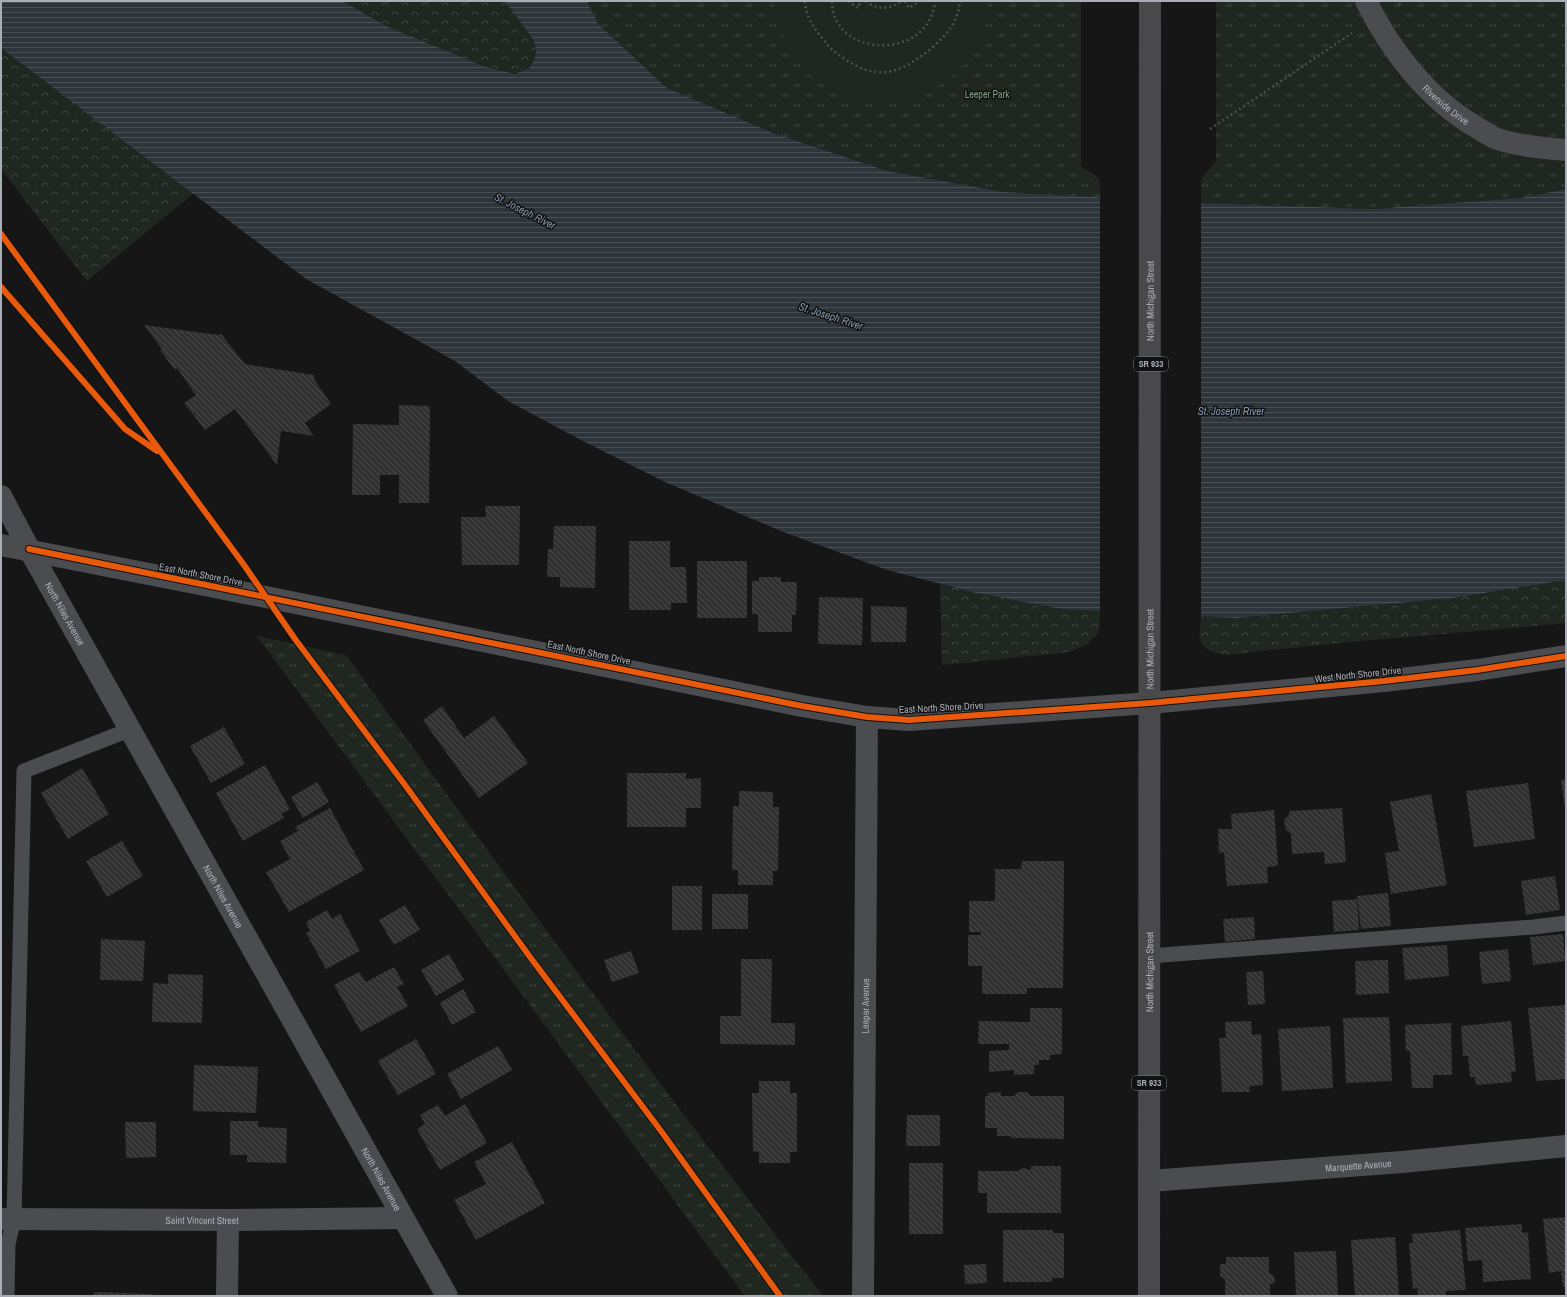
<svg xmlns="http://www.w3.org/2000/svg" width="1567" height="1297" viewBox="0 0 1567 1297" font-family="'Archivo Narrow',sans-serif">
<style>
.grass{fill:url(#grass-tufts)}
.forest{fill:url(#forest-crowns)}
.garden{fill:#202721}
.water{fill:url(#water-rules)}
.pier{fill:#161617}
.building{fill:url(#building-back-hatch)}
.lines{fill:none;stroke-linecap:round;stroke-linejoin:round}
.path{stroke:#4c4e50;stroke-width:2.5;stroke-dasharray:2 3;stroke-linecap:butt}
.service{stroke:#4b4c4f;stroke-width:15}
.minor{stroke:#4b4c4f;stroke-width:22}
.tertiary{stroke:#4b4c4f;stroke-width:22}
.primary{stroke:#49494b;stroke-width:22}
.cycleway-casing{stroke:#111112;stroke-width:8}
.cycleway{stroke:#e8590c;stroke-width:6}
.labels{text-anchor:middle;stroke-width:3;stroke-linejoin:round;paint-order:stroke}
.shield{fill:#111112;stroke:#7b7e85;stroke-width:1}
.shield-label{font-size:9px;font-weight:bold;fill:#a9adb6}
.park-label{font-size:10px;fill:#829f85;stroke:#111112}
.street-label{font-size:10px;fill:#a9adb6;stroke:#111112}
.water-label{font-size:11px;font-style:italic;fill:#8499ad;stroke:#111112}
</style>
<defs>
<pattern id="grass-tufts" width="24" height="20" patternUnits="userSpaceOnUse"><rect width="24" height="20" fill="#202721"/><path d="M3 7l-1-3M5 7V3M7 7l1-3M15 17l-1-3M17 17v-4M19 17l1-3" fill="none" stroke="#3e443f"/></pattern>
<pattern id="forest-crowns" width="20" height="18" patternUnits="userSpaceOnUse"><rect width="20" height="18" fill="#202721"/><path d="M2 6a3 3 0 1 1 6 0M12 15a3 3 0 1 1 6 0" fill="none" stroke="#3e443f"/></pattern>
<pattern id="water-rules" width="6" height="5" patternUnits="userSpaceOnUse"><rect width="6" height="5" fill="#2e353b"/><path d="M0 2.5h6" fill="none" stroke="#495055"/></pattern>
<pattern id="building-back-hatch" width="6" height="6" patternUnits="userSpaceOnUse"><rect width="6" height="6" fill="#313132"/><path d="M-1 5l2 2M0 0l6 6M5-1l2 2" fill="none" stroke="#4c4c4d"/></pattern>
</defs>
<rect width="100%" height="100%" fill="#161617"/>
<g class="grass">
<path d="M 342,1 L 1081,1 L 1081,166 L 1100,179 L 1100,198 L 1003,192 L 887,171 L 773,133 L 667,88 L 636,59 Z"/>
<path d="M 1216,1 L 1566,1 L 1566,189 L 1521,198 L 1373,209 L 1201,203 L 1201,179 L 1216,161 Z"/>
<path d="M 257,636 L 346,655 C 502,871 659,1086 823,1296 L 745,1296 Z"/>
</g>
<g class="forest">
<path d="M 342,1 L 505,1 L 533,39 L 536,48 L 535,59 L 529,68 L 515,74 L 486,67 L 388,27 Z"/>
<path d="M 1,48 L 194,193 L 87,281 L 1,169 Z"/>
<path d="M 1566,580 L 1566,623 C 1453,634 1341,641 1228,655 C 1218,654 1203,651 1200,639 C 1199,632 1201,623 1201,616 L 1236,618 L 1453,598 Z"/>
<path d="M 940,584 L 976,593 L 1062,609 L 1100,611 L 1099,633 L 1087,644 L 1070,652 L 942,665 Z"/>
</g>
<path class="garden" d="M 775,1 L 988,1 L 989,9 L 979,42 L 959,70 L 932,90 L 900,101 L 866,101 L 834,92 L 806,72 L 786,44 L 775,12 Z"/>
<path class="water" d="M 1,1 L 342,1 L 388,27 L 486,67 L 515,74 L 529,68 L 535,59 L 536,48 L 533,39 L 505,1 L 587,1 L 598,24 L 667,88 L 773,133 L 887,171 L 1003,192 L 1201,203 L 1373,209 L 1521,198 L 1566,189 L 1566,580 L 1453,598 L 1236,618 L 1062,609 L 976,593 L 887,570 L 781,531 L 665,482 L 581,440 L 508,401 L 455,361 L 306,279 L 1,48 Z"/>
<path class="pier" d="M 1100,196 L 1201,201 L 1201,618 L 1100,613 Z"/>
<g class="building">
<path d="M 144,325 L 219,335 L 221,334 L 245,364 L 314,375 L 314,379 L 331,404 L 305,423 L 314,436 L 281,431 L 277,465 L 235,409 L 205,430 L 184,403 L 196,395 L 177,368 L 175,370 L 160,350 L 162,349 Z"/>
<path d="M 399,405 L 430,406 L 429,503 L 399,503 L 399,475 L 380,475 L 380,495 L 352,495 L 353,424 L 399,425 Z"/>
<path d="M 485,506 L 520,506 L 519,565 L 462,565 L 461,517 L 486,517 Z"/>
<path d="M 554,526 L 596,526 L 595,588 L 560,587 L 560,577 L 547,577 L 548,549 L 553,549 Z"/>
<path d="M 629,541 L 670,541 L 670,567 L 686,567 L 687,603 L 671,603 L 671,610 L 629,610 Z"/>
<rect x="697" y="561" width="50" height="57"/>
<path d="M 759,577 L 781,577 L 781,582 L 797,582 L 796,615 L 792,615 L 792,632 L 758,632 L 758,614 L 752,614 L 752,581 L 759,581 Z"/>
<path d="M 819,597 L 863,598 L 862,645 L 818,644 Z"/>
<path d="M 871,606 L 907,607 L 906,642 L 871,642 Z"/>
<path d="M 442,706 L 464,738 L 494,716 L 528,763 L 479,798 L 423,720 Z"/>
<path d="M 224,727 L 245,764 L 211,783 L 190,746 Z"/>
<path d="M 265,765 L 290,809 L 281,814 L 284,818 L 243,841 L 216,793 Z"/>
<path d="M 82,768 L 109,814 L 68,839 L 41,793 Z"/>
<path d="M 627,773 L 686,773 L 686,779 L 701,778 L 701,808 L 686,808 L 686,827 L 627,827 Z"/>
<path d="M 1566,779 L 1566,808 L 1565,808 L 1561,780 Z"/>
<path d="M 317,782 L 329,802 L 303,818 L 291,797 Z"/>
<path d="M 1528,783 L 1535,839 L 1474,847 L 1466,791 Z"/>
<path d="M 739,791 L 773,792 L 773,807 L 779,807 L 778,871 L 773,871 L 773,885 L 738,885 L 738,870 L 732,870 L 733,806 L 739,806 Z"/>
<path d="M 1431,794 L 1447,885 L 1391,894 L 1385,853 L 1399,851 L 1390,802 Z"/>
<path d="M 330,808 L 364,870 L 289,912 L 266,872 L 290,859 L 280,841 L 298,831 L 295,827 Z"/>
<path d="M 1342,808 L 1346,862 L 1325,864 L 1324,852 L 1292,854 L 1291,834 L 1286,830 L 1284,820 L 1289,815 L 1289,811 Z"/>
<path d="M 1274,810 L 1278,866 L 1267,867 L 1268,883 L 1227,886 L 1224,852 L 1219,853 L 1218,829 L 1232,829 L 1231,814 Z"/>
<path d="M 122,841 L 143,876 L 107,897 L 86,861 Z"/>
<path d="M 1022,861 L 1064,861 L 1063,988 L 1027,988 L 1027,994 L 982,994 L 982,966 L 968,966 L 968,935 L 981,935 L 981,932 L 969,932 L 969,901 L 995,901 L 995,869 L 1021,869 Z"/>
<path d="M 1555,876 L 1560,910 L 1526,915 L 1521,881 Z"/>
<rect x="672" y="886" width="30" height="44"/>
<path d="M 1388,893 L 1391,926 L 1361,929 L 1357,896 Z"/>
<rect x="712" y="894" width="36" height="35"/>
<path d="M 1357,899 L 1359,930 L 1334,932 L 1332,901 Z"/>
<path d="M 405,905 L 420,930 L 394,945 L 379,920 Z"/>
<path d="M 327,910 L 332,919 L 340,914 L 360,951 L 326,969 L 306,933 L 310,931 L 306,922 Z"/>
<path d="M 1254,917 L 1255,939 L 1225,942 L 1223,919 Z"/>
<path d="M 1563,934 L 1565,961 L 1533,965 L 1530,937 Z"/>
<path d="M 101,939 L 145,941 L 143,981 L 100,980 Z"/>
<path d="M 1447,945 L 1449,976 L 1405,980 L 1402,948 Z"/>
<path d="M 1508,949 L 1511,981 L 1482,984 L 1479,952 Z"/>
<path d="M 631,951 L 639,973 L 612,982 L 604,960 Z"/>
<path d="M 449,954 L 464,980 L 436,996 L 421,970 Z"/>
<path d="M 741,959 L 772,959 L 771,1023 L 795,1023 L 795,1045 L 720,1044 L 720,1016 L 741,1016 Z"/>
<path d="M 1388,960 L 1389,993 L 1356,995 L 1355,961 Z"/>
<path d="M 394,967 L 404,984 L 397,987 L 408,1006 L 361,1032 L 334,985 L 359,972 L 366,982 Z"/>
<path d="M 1263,971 L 1265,1004 L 1248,1005 L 1246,972 Z"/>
<path d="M 168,974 L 203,975 L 202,1023 L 152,1022 L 153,983 L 168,984 Z"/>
<path d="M 463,989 L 476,1012 L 452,1025 L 440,1003 Z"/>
<path d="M 1566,1005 L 1566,1079 L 1536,1081 L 1528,1008 Z"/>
<path d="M 1030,1008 L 1062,1008 L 1062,1054 L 1050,1055 L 1050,1060 L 1039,1060 L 1039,1065 L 1034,1065 L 1034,1074 L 1014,1075 L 1014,1070 L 989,1072 L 989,1051 L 1009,1050 L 1009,1044 L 978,1044 L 979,1021 L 1030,1022 Z"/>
<path d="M 1389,1017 L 1392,1081 L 1346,1083 L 1343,1018 Z"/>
<path d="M 1251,1021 L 1252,1035 L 1261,1034 L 1263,1085 L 1249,1086 L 1250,1092 L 1222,1092 L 1219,1038 L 1226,1038 L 1225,1022 Z"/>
<path d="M 1511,1021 L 1516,1071 L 1511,1072 L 1512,1082 L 1476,1085 L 1475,1077 L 1470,1077 L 1468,1056 L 1463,1056 L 1461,1026 Z"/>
<path d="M 1451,1023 L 1452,1075 L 1433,1075 L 1433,1088 L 1412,1088 L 1410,1051 L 1406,1051 L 1405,1025 Z"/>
<path d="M 1330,1026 L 1333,1088 L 1282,1091 L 1278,1029 Z"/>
<path d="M 416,1039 L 436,1074 L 398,1095 L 378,1061 Z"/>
<path d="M 498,1046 L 512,1070 L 461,1099 L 447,1074 Z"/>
<path d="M 194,1065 L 258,1067 L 256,1113 L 193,1111 Z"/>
<path d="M 759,1081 L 790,1081 L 790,1093 L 797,1093 L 797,1152 L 790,1152 L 790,1163 L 759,1163 L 759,1152 L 753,1151 L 752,1093 L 759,1093 Z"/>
<path d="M 1001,1092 L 1001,1096 L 1014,1096 L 1018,1092 L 1027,1092 L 1030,1096 L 1064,1096 L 1064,1139 L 1011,1138 L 1011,1136 L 997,1136 L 997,1128 L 985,1128 L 985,1096 L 988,1096 L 988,1093 Z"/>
<path d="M 465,1104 L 487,1143 L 440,1170 L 417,1129 L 425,1124 L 420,1115 L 438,1105 L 445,1116 Z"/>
<path d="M 907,1115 L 940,1115 L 940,1146 L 906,1146 Z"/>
<path d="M 230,1121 L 258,1121 L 258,1127 L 287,1128 L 286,1163 L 247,1162 L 247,1155 L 230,1155 Z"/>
<path d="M 125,1122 L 156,1122 L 156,1157 L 126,1158 Z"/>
<path d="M 512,1142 L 545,1203 L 476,1240 L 454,1200 L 486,1184 L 474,1162 Z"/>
<rect x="909" y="1163" width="34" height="71"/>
<path d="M 1031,1166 L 1061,1166 L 1061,1213 L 987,1213 L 987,1193 L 978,1193 L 978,1171 L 1018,1171 L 1023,1168 L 1031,1170 Z"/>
<path d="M 1566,1217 L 1566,1287 L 1563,1287 L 1561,1271 L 1549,1273 L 1543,1219 Z"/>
<path d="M 1522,1224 L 1522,1232 L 1528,1233 L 1531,1279 L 1483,1282 L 1482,1260 L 1468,1261 L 1465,1228 Z"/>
<path d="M 1003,1230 L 1053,1230 L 1053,1233 L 1064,1233 L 1064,1278 L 1052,1278 L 1052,1282 L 1003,1282 Z"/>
<path d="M 1460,1230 L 1466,1290 L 1446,1291 L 1446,1296 L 1418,1296 L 1417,1288 L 1413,1289 L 1409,1243 L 1413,1243 L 1412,1234 Z"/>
<path d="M 1395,1237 L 1399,1296 L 1355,1296 L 1351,1240 Z"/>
<path d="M 1336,1251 L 1338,1296 L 1296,1296 L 1294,1252 Z"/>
<path d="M 1226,1257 L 1269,1257 L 1269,1273 L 1274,1276 L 1275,1283 L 1270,1284 L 1270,1296 L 1225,1296 L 1225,1279 L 1220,1276 L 1220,1264 L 1226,1264 Z"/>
<path d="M 986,1264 L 987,1283 L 965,1284 L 964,1265 Z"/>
<path d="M 94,1292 L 153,1294 L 153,1296 L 94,1296 Z"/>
</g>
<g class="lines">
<g class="path">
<path d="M 805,1 C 806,17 813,27 823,39 C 830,49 838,55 848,61 C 881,83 905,70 933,47 C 948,33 958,22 960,1"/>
<path d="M 832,1 C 831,58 930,62 935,1"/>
<path d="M 848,1 L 858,8 L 861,1"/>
<path d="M 866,1 C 876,10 890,10 901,1"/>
<path d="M 905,1 L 909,8 L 920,1"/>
<path d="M 1399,5 L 1404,1"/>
<path d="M 1210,129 L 1352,33"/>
</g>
<g class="service">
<path d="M 1149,956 L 1534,927 L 1566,923"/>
<path d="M 7,1296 L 8,1244 L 14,1219 L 24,771 L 129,730"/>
</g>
<g class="minor">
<path id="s1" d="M 1366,1 C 1390,50 1428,99 1476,127 C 1483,131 1490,136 1497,139 C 1520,146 1542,148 1566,150"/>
<path id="s2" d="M 29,549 L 447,1296"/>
<path id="s3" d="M 1150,1181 L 1402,1162 L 1566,1146"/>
<path id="s4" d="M 1,1219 L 228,1220 L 403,1218"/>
<path d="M 227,1296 L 228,1220"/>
<path id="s5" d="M 863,1296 L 867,717"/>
</g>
<g class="tertiary">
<path d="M 1,496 L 29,549"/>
<path d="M 1,545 L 266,597 L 802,706 L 867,717 L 909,720 L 1150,703 L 1384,681 L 1477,670 L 1566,656"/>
</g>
<path class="primary" id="s6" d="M 1149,1296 L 1150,1"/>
<g class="cycleway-casing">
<g id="cycleway">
<path d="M 1,234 L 244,565 L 295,639 L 405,785 L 530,957 L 661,1131 L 780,1296"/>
<path d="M 1,287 L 125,429 L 157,451"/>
<path d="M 29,549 L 802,706 L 867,717 L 909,720 L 1150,703 L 1384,681 L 1477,670 L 1566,656"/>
</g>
</g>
<use href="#cycleway" class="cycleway"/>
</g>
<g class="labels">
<g class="shield">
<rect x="1134" y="357" width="34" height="14" rx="3"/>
<rect x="1132" y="1076" width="34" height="14" rx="3"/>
</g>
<g class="shield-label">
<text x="1151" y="367">SR 933</text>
<text x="1149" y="1086">SR 933</text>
</g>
<g class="park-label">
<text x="987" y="98">Leeper Park</text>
</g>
<g class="street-label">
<text dy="4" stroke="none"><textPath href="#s1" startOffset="132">Riverside Drive</textPath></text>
<text dy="4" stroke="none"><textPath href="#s6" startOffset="995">North Michigan Street</textPath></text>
<text transform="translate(201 574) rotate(11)" y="4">East North Shore Drive</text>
<text dy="4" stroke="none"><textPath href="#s2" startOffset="74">North Niles Avenue</textPath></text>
<text dy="4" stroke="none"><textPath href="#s6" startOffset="647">North Michigan Street</textPath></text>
<text transform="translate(589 652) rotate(12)" y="4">East North Shore Drive</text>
<text transform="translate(1358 674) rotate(-6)" y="4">West North Shore Drive</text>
<text transform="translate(941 707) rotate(-3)" y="4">East North Shore Drive</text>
<text dy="4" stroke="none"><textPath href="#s2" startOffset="398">North Niles Avenue</textPath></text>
<text dy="4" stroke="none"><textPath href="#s6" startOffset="324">North Michigan Street</textPath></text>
<text dy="4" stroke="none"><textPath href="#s5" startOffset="290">Leeper Avenue</textPath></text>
<text dy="4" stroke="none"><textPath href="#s3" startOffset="209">Marquette Avenue</textPath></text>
<text dy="4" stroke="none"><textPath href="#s2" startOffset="722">North Niles Avenue</textPath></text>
<text dy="4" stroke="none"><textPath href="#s4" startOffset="201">Saint Vincent Street</textPath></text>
</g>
<g class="water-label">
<text transform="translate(525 211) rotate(27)" y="4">St. Joseph River</text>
<text transform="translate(831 316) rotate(18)" y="4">St. Joseph River</text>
<text x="1231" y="415">St. Joseph River</text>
</g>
</g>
<rect width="1567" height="1297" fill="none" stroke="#a9adb6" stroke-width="4"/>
</svg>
